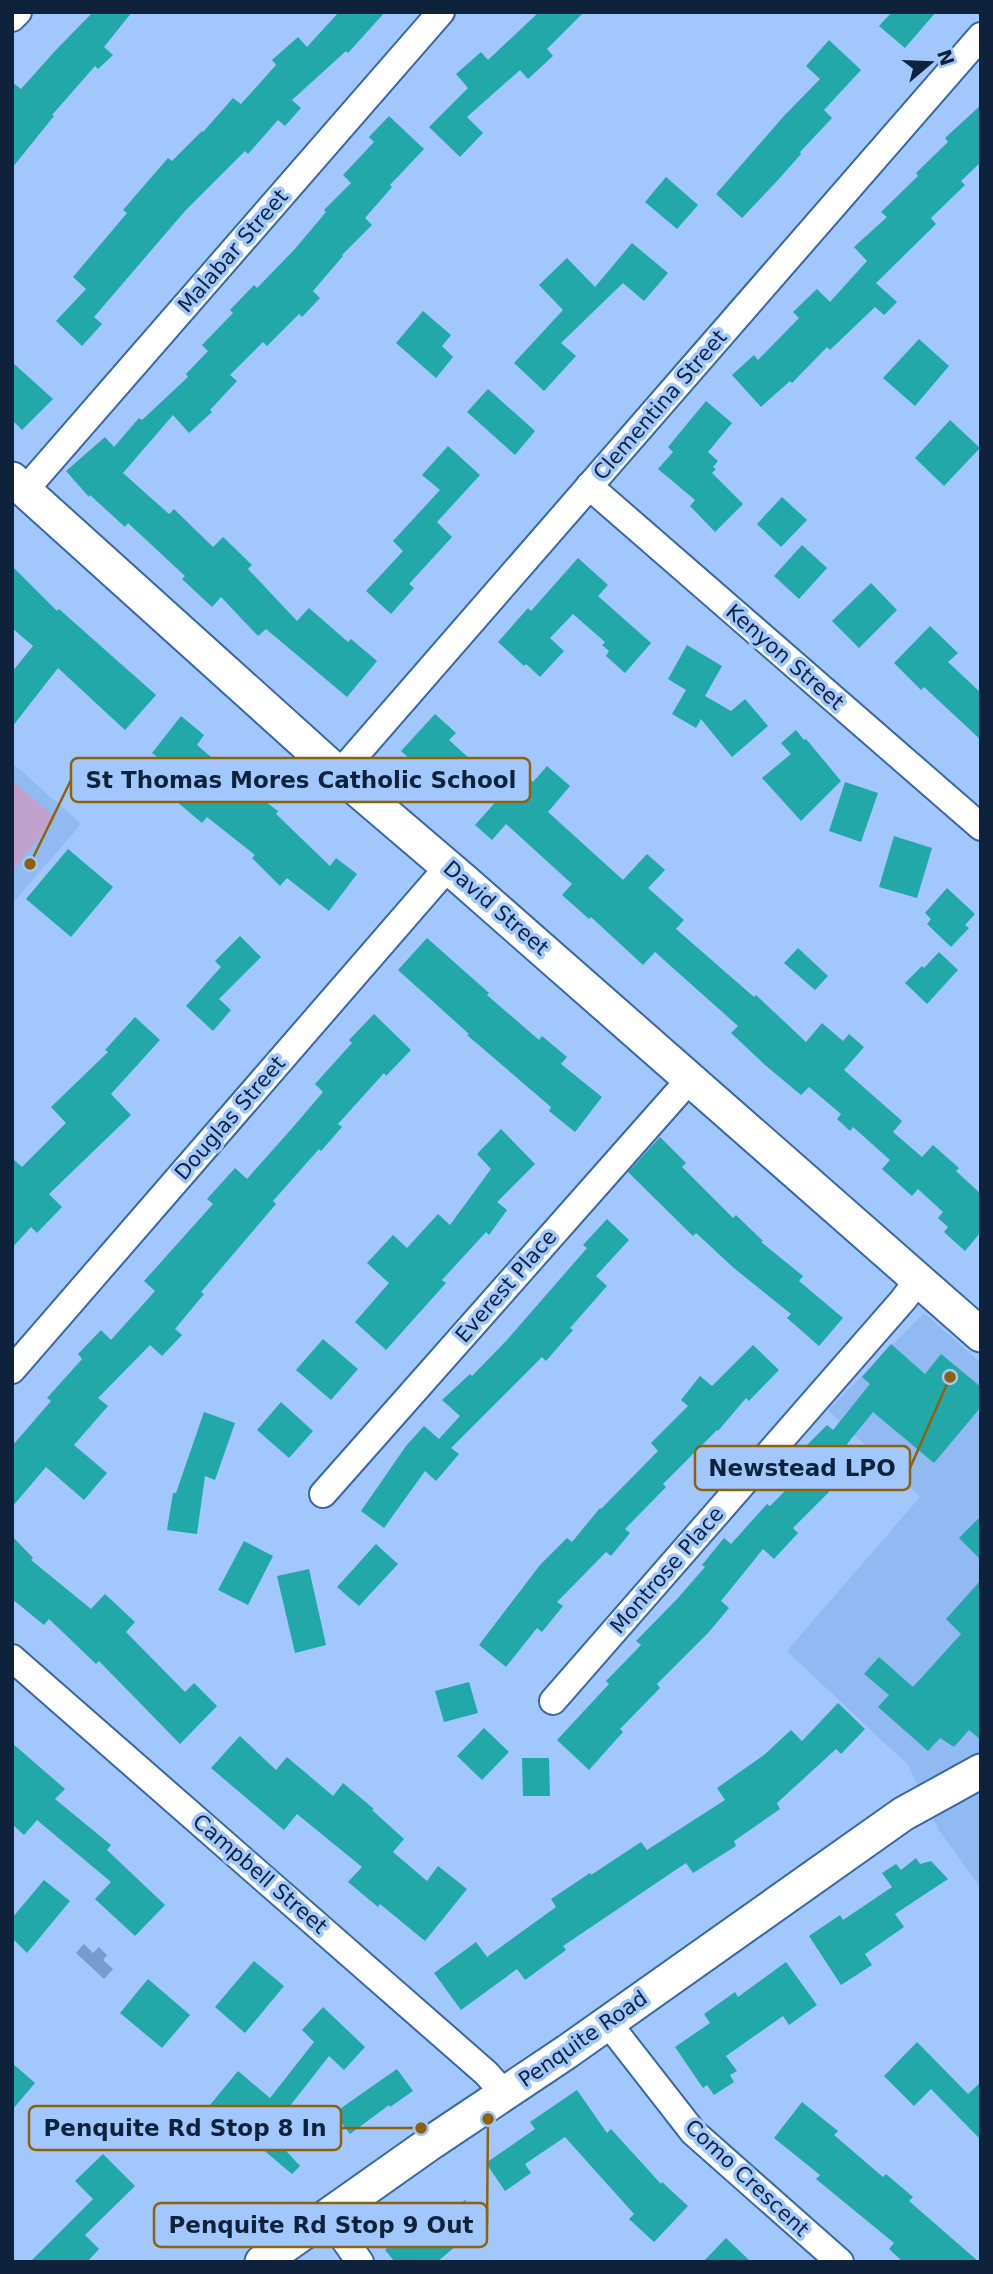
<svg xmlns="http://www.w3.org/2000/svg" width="993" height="2274" viewBox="0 0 993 2274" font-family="'DejaVu Sans',sans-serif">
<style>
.built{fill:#90baf1}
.green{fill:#c0a2cc}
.water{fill:#779bcd}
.building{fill:#23a8a9}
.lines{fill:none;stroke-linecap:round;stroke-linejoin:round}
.minor-casing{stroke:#3a66a1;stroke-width:30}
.tertiary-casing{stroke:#3a66a1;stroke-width:37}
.minor{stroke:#fff;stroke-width:26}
.tertiary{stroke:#fff;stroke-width:33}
.labels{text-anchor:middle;stroke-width:7;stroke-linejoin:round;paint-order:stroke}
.street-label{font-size:21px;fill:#0f223b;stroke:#a1c7fc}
.leader{fill:none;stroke:#8f620a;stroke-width:2.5}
.callout-dot{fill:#8f620a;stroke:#a1c7fc;stroke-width:2.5}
.callout{fill:#a1c7fc;stroke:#8f620a;stroke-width:2.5}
.callout-label{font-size:23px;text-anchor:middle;font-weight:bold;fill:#0f223b}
</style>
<rect width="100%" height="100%" fill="#a1c7fc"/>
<g class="built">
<path d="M 12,763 L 81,824 L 12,904 Z"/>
<path d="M 924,1313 L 981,1363 L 981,1888 L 938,1829 L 908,1765 L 787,1651 L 920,1497 L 828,1410 Z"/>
</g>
<path class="green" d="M 12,780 L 56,818 L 12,871 Z"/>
<path class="water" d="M 84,1944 L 93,1953 L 99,1947 L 107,1955 L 103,1960 L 113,1969 L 104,1979 L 76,1953 Z"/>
<g class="building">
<path d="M 93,12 L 132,12 L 104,47 L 113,55 L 98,69 L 95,66 L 52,115 L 54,116 L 12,168 L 12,82 L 21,89 L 55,51 Z"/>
<path d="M 339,12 L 385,12 L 348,53 L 346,51 L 292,100 L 301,108 L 285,126 L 278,120 L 248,154 L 245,151 L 185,211 L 94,317 L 102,324 L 82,346 L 56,321 L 86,289 L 73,277 L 127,213 L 123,210 L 168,158 L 172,161 L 202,131 L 203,132 L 233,98 L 241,104 L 276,65 L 272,60 L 298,37 L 307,47 Z"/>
<path d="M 539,12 L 584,12 L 547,49 L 553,56 L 528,79 L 520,70 L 467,117 L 483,133 L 460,157 L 429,127 L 468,88 L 456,74 L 481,52 L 488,60 Z"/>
<path d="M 892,12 L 936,12 L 905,48 L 879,26 Z"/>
<path d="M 829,40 L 861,70 L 824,110 L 832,118 L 800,152 L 801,154 L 777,181 L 742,218 L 716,194 L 783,117 L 820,79 L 806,66 Z"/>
<path d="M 981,105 L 981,162 L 961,181 L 965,185 L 931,218 L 936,224 L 876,283 L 897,302 L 884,315 L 875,307 L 830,350 L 827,347 L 792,383 L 790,381 L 761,407 L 732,375 L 754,355 L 758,360 L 799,318 L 793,312 L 817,289 L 830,302 L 867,261 L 854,247 L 887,217 L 881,212 L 918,176 L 916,173 L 948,142 L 945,138 Z"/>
<path d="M 389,116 L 424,149 L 390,185 L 392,187 L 365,218 L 372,225 L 342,255 L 343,256 L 313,291 L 320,298 L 302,317 L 299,314 L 267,346 L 263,342 L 230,375 L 237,381 L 210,410 L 212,412 L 189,433 L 173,415 L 123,473 L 169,514 L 174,509 L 213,547 L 223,537 L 252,565 L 248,569 L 297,621 L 309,608 L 348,642 L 351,639 L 377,661 L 347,697 L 266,629 L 258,636 L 221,597 L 212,607 L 182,579 L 185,576 L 128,523 L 125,527 L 90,495 L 89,497 L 66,471 L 105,437 L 114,447 L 139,418 L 142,420 L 188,377 L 186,374 L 208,351 L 202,345 L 233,313 L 230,310 L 254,285 L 257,288 L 294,250 L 326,212 L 324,210 L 351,183 L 343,175 L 374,142 L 369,137 Z"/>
<path d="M 666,177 L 698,205 L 677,229 L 645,202 Z"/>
<path d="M 632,243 L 668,273 L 644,301 L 623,283 L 561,343 L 576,356 L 544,391 L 514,363 L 563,310 L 539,285 L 567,258 L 595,287 Z"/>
<path d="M 423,311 L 451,335 L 442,346 L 453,357 L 436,378 L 396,343 Z"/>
<path d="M 919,339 L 949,366 L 915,406 L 883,378 Z"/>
<path d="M 12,362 L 53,399 L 22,430 L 12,420 Z"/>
<path d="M 488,389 L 535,431 L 515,455 L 467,412 Z"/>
<path d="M 706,401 L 732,423 L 708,452 L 718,461 L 713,467 L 716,469 L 712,473 L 743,504 L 715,532 L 690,506 L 695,500 L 658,469 L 673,452 L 668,447 Z"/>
<path d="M 950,420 L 980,448 L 944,486 L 915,458 Z"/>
<path d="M 448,446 L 480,475 L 437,522 L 452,537 L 409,584 L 414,588 L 391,614 L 366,591 L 403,551 L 393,541 L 440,490 L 422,475 Z"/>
<path d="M 782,497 L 807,520 L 781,547 L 757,524 Z"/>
<path d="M 802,545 L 827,568 L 799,599 L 774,576 Z"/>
<path d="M 578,558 L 608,585 L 598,596 L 651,643 L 625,673 L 606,656 L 609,651 L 602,645 L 605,642 L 573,614 L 550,638 L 564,651 L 540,677 L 526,664 L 524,666 L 498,642 L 528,608 L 531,611 Z"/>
<path d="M 12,566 L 57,611 L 59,609 L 156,695 L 125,730 L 58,668 L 12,727 L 12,672 L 33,646 L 12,628 Z"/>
<path d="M 871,583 L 897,610 L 859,648 L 832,621 Z"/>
<path d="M 930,626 L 958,653 L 948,662 L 981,693 L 981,740 L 924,687 L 921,690 L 894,663 Z"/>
<path d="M 687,645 L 722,666 L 705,696 L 731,711 L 745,699 L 768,726 L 732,757 L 701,719 L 696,728 L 672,714 L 686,690 L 668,679 Z"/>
<path d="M 435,714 L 456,733 L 449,740 L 471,760 L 444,790 L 401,751 Z"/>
<path d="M 181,716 L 204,735 L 197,745 L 247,788 L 278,811 L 276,814 L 330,866 L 336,858 L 357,874 L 329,911 L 287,878 L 280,886 L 252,858 L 255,855 L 207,817 L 202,823 L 170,796 L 185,779 L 152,753 Z"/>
<path d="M 796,730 L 804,740 L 806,739 L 841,781 L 801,821 L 762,778 L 791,754 L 781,743 Z"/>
<path d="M 507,759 L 533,782 L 547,766 L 570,786 L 548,812 L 623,880 L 647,854 L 665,870 L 648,888 L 684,920 L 676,929 L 754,997 L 756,995 L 806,1042 L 822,1023 L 843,1041 L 849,1034 L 864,1047 L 844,1070 L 902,1121 L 893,1132 L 922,1157 L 933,1145 L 959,1168 L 956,1171 L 981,1194 L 981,1232 L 965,1251 L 944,1232 L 948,1227 L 938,1218 L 943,1212 L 918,1189 L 912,1196 L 882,1169 L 890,1160 L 853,1127 L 850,1131 L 837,1119 L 841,1114 L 809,1087 L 801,1095 L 765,1065 L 731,1033 L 738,1026 L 655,952 L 643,965 L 591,917 L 589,919 L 562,895 L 572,884 L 506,824 L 492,840 L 475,825 L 500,797 L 485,784 Z"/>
<path d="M 845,782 L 878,793 L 861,842 L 829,831 Z"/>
<path d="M 894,836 L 932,848 L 917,898 L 879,887 Z"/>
<path d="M 68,849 L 113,887 L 71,937 L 26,899 Z"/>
<path d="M 947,888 L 975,914 L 965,925 L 969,928 L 951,947 L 927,924 L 931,919 L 925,913 Z"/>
<path d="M 240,936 L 261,957 L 219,999 L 231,1010 L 213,1031 L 186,1006 L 221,967 L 215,961 Z"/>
<path d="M 427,938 L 489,993 L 487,995 L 539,1040 L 542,1036 L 567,1057 L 561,1064 L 602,1097 L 575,1132 L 549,1111 L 551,1107 L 467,1035 L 469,1034 L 398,970 Z"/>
<path d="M 798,948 L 828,976 L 815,990 L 784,963 Z"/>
<path d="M 939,952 L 958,970 L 927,1004 L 905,983 L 922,966 L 924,968 Z"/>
<path d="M 374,1014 L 411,1050 L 386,1076 L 384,1073 L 338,1124 L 342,1127 L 321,1151 L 319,1149 L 273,1201 L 276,1204 L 201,1292 L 204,1294 L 175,1329 L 182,1335 L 162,1356 L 150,1345 L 98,1398 L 108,1406 L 74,1445 L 107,1473 L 84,1500 L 46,1467 L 12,1507 L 12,1446 L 51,1401 L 47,1398 L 82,1359 L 78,1354 L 101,1330 L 111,1340 L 155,1291 L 144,1281 L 213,1204 L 207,1199 L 235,1168 L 247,1179 L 294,1126 L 323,1092 L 315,1084 L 352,1043 L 349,1040 Z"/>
<path d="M 135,1017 L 160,1040 L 111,1094 L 131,1115 L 49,1194 L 62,1207 L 37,1233 L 31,1227 L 12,1248 L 12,1158 L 22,1167 L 66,1123 L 51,1107 L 108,1052 L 105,1050 Z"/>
<path d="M 501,1129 L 535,1164 L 497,1202 L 507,1210 L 489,1235 L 486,1232 L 442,1280 L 446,1283 L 386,1350 L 355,1322 L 389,1283 L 367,1263 L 393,1235 L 407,1248 L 438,1214 L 450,1225 L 491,1169 L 477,1154 Z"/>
<path d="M 660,1137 L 686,1163 L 682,1167 L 733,1218 L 736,1215 L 763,1241 L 761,1242 L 803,1276 L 799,1281 L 843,1318 L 819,1346 L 787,1318 L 791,1314 L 735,1269 L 696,1233 L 693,1236 L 628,1172 Z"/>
<path d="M 607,1219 L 629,1240 L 596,1276 L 607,1286 L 570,1328 L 573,1330 L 546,1361 L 542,1357 L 451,1448 L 459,1454 L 436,1481 L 425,1471 L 384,1528 L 361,1511 L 406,1446 L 424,1426 L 439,1439 L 460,1416 L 442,1400 L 470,1374 L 472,1376 L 506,1341 L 587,1248 L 583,1245 Z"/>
<path d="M 323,1339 L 358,1369 L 331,1400 L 296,1370 Z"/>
<path d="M 891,1344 L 925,1374 L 941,1354 L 981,1387 L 981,1407 L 934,1463 L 873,1412 L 847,1444 L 854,1451 L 821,1484 L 829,1492 L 793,1528 L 798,1533 L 774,1559 L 763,1549 L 721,1601 L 729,1608 L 708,1633 L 657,1684 L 660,1688 L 620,1729 L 623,1732 L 589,1770 L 557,1740 L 609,1684 L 606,1681 L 641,1645 L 636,1641 L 677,1599 L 705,1567 L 702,1565 L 724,1538 L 731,1544 L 767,1504 L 770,1506 L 814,1462 L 802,1450 L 827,1425 L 833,1430 L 870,1384 L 862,1377 Z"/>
<path d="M 753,1345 L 779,1370 L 749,1401 L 746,1398 L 718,1431 L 717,1430 L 663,1484 L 666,1487 L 625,1529 L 630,1533 L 611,1556 L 606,1552 L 557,1602 L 563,1606 L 542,1632 L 537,1628 L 506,1667 L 479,1645 L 540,1565 L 567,1538 L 572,1542 L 600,1508 L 601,1509 L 658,1451 L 651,1443 L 688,1406 L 681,1400 L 700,1376 L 712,1386 Z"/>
<path d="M 281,1402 L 313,1431 L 289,1458 L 257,1430 Z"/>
<path d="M 204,1412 L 235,1423 L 215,1480 L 205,1476 L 197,1534 L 167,1530 L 173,1493 L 176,1493 Z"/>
<path d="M 981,1516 L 981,1560 L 959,1538 Z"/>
<path d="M 12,1536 L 33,1558 L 31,1560 L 91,1609 L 105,1594 L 135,1622 L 126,1632 L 185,1692 L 194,1683 L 217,1706 L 180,1744 L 99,1661 L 96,1664 L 49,1619 L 44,1625 L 12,1599 Z"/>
<path d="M 244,1541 L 273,1556 L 248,1605 L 218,1590 Z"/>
<path d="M 376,1544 L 398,1564 L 359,1606 L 337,1587 Z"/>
<path d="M 309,1569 L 326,1645 L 295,1653 L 277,1576 Z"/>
<path d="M 981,1580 L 981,1740 L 969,1730 L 954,1747 L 940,1738 L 928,1751 L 878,1707 L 889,1695 L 864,1674 L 879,1657 L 913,1687 L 961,1634 L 946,1619 Z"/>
<path d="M 469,1682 L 478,1713 L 444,1722 L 435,1691 Z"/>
<path d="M 838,1703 L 865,1729 L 841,1754 L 836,1749 L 777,1803 L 780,1809 L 734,1841 L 736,1846 L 693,1873 L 686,1863 L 563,1946 L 566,1950 L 525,1980 L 517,1969 L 461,2010 L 434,1973 L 476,1942 L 487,1957 L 556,1907 L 551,1899 L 590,1873 L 591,1875 L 641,1842 L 647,1850 L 725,1800 L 717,1788 L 764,1755 L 791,1730 L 802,1741 Z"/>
<path d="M 484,1728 L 509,1752 L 482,1780 L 457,1756 Z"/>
<path d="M 240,1736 L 276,1770 L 287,1757 L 333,1796 L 343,1783 L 374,1809 L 372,1810 L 404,1839 L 393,1852 L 427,1881 L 438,1866 L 467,1889 L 425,1941 L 380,1904 L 378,1907 L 348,1882 L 362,1867 L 297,1814 L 284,1830 L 211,1768 Z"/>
<path d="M 12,1743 L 65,1789 L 55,1799 L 111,1845 L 107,1850 L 165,1905 L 135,1936 L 95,1899 L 111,1882 L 37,1820 L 24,1835 L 12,1824 Z"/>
<path d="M 522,1758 L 549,1758 L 550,1796 L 523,1796 Z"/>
<path d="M 916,1858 L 920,1864 L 931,1861 L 948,1879 L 895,1914 L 904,1927 L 865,1954 L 872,1965 L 841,1985 L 809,1936 L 840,1915 L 843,1920 L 892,1887 L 882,1873 L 896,1864 L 901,1870 Z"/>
<path d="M 44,1880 L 70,1901 L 27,1953 L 12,1938 L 12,1918 Z"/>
<path d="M 254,1961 L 284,1986 L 245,2033 L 215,2007 Z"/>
<path d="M 786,1962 L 817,2005 L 789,2025 L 783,2016 L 726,2056 L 737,2071 L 730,2075 L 734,2082 L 714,2095 L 707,2085 L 703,2088 L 675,2047 L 710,2023 L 704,2014 L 735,1992 L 738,1997 Z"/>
<path d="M 148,1979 L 190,2015 L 162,2048 L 120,2013 Z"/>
<path d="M 323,2007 L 365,2047 L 344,2070 L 329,2056 L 286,2111 L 297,2120 L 277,2141 L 300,2166 L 292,2174 L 210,2105 L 238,2071 L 270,2098 L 314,2042 L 302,2030 Z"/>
<path d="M 917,2042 L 968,2094 L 981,2082 L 981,2140 L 931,2089 L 914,2106 L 884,2076 Z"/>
<path d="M 12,2063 L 35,2083 L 12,2110 Z"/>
<path d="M 397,2069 L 413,2091 L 390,2107 L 389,2105 L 350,2134 L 334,2113 Z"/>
<path d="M 577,2090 L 607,2133 L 611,2129 L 661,2184 L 662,2182 L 688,2206 L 654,2242 L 629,2219 L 634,2214 L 565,2137 L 525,2164 L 531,2173 L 505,2191 L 486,2163 L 535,2129 L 530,2122 Z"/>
<path d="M 802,2102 L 838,2131 L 834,2135 L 883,2177 L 886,2174 L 913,2197 L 909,2201 L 979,2262 L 903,2262 L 889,2249 L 894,2243 L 816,2179 L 820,2175 L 774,2138 Z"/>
<path d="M 103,2154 L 135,2186 L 85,2235 L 99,2249 L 87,2262 L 30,2262 L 93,2199 L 75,2181 Z"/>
<path d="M 465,2200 L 483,2223 L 437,2262 L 395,2262 L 385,2250 L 414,2224 L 423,2234 Z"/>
<path d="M 726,2238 L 751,2262 L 703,2262 Z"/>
</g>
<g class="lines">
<g class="minor-casing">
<g id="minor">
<path d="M 12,18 L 18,12"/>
<path d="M 589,486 L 981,827"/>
<path d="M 25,490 L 441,12"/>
<path d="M 339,774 L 981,36"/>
<path d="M 12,1370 L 448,867"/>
<path d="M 323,1494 L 690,1079"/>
<path d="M 12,1658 L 486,2073 L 505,2094"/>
<path d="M 553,1701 L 903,1300 L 919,1279"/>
<path d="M 608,2023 L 693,2132 L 840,2262"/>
<path d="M 327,2215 L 360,2262"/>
</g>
</g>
<g class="tertiary-casing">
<g id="tertiary">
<path d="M 12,479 L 339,774 L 462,879 L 981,1335"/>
<path d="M 262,2262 L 432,2142 L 568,2051 L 903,1814 L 981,1771"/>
</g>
</g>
<use href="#minor" class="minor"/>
<use href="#tertiary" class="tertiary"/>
</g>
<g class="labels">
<g class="street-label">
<text transform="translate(233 251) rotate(-49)" y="7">Malabar Street</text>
<text transform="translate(660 405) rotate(-49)" y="7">Clementina Street</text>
<text transform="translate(785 657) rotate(41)" y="7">Kenyon Street</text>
<text transform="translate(496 908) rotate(41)" y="7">David Street</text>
<text transform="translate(230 1118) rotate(-49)" y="7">Douglas Street</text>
<text transform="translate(506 1286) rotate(-49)" y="7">Everest Place</text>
<text transform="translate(667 1570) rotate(-49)" y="7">Montrose Place</text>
<text transform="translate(260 1874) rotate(41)" y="7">Campbell Street</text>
<text transform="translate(583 2039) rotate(-35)" y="7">Penquite Road</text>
<text transform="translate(747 2178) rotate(43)" y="7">Como Crescent</text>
</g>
</g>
<path class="leader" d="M30 864L71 780M950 1377L910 1468M421 2128L341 2128M488 2119L487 2225"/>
<g class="callout-dot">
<circle cx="30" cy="864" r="7"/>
<circle cx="950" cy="1377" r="7"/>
<circle cx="421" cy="2128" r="7"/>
<circle cx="488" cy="2119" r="7"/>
</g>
<g class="callout">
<rect x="71" y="758" width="459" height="44" rx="7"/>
<rect x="695" y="1446" width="215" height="44" rx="7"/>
<rect x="29" y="2106" width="312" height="44" rx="7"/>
<rect x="154" y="2203" width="333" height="44" rx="7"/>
</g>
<g class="callout-label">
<text x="301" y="788">St Thomas Mores Catholic School</text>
<text x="802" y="1476">Newstead LPO</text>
<text x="185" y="2136">Penquite Rd Stop 8 In</text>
<text x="321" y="2233">Penquite Rd Stop 9 Out</text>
</g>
<rect width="993" height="2274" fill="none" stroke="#0f223b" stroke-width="28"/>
<g transform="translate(930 63) rotate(71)" stroke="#a1c7fc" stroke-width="5" paint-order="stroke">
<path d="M0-5L12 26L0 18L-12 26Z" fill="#0f223b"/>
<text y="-10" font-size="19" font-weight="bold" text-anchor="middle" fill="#0f223b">N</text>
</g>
</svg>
